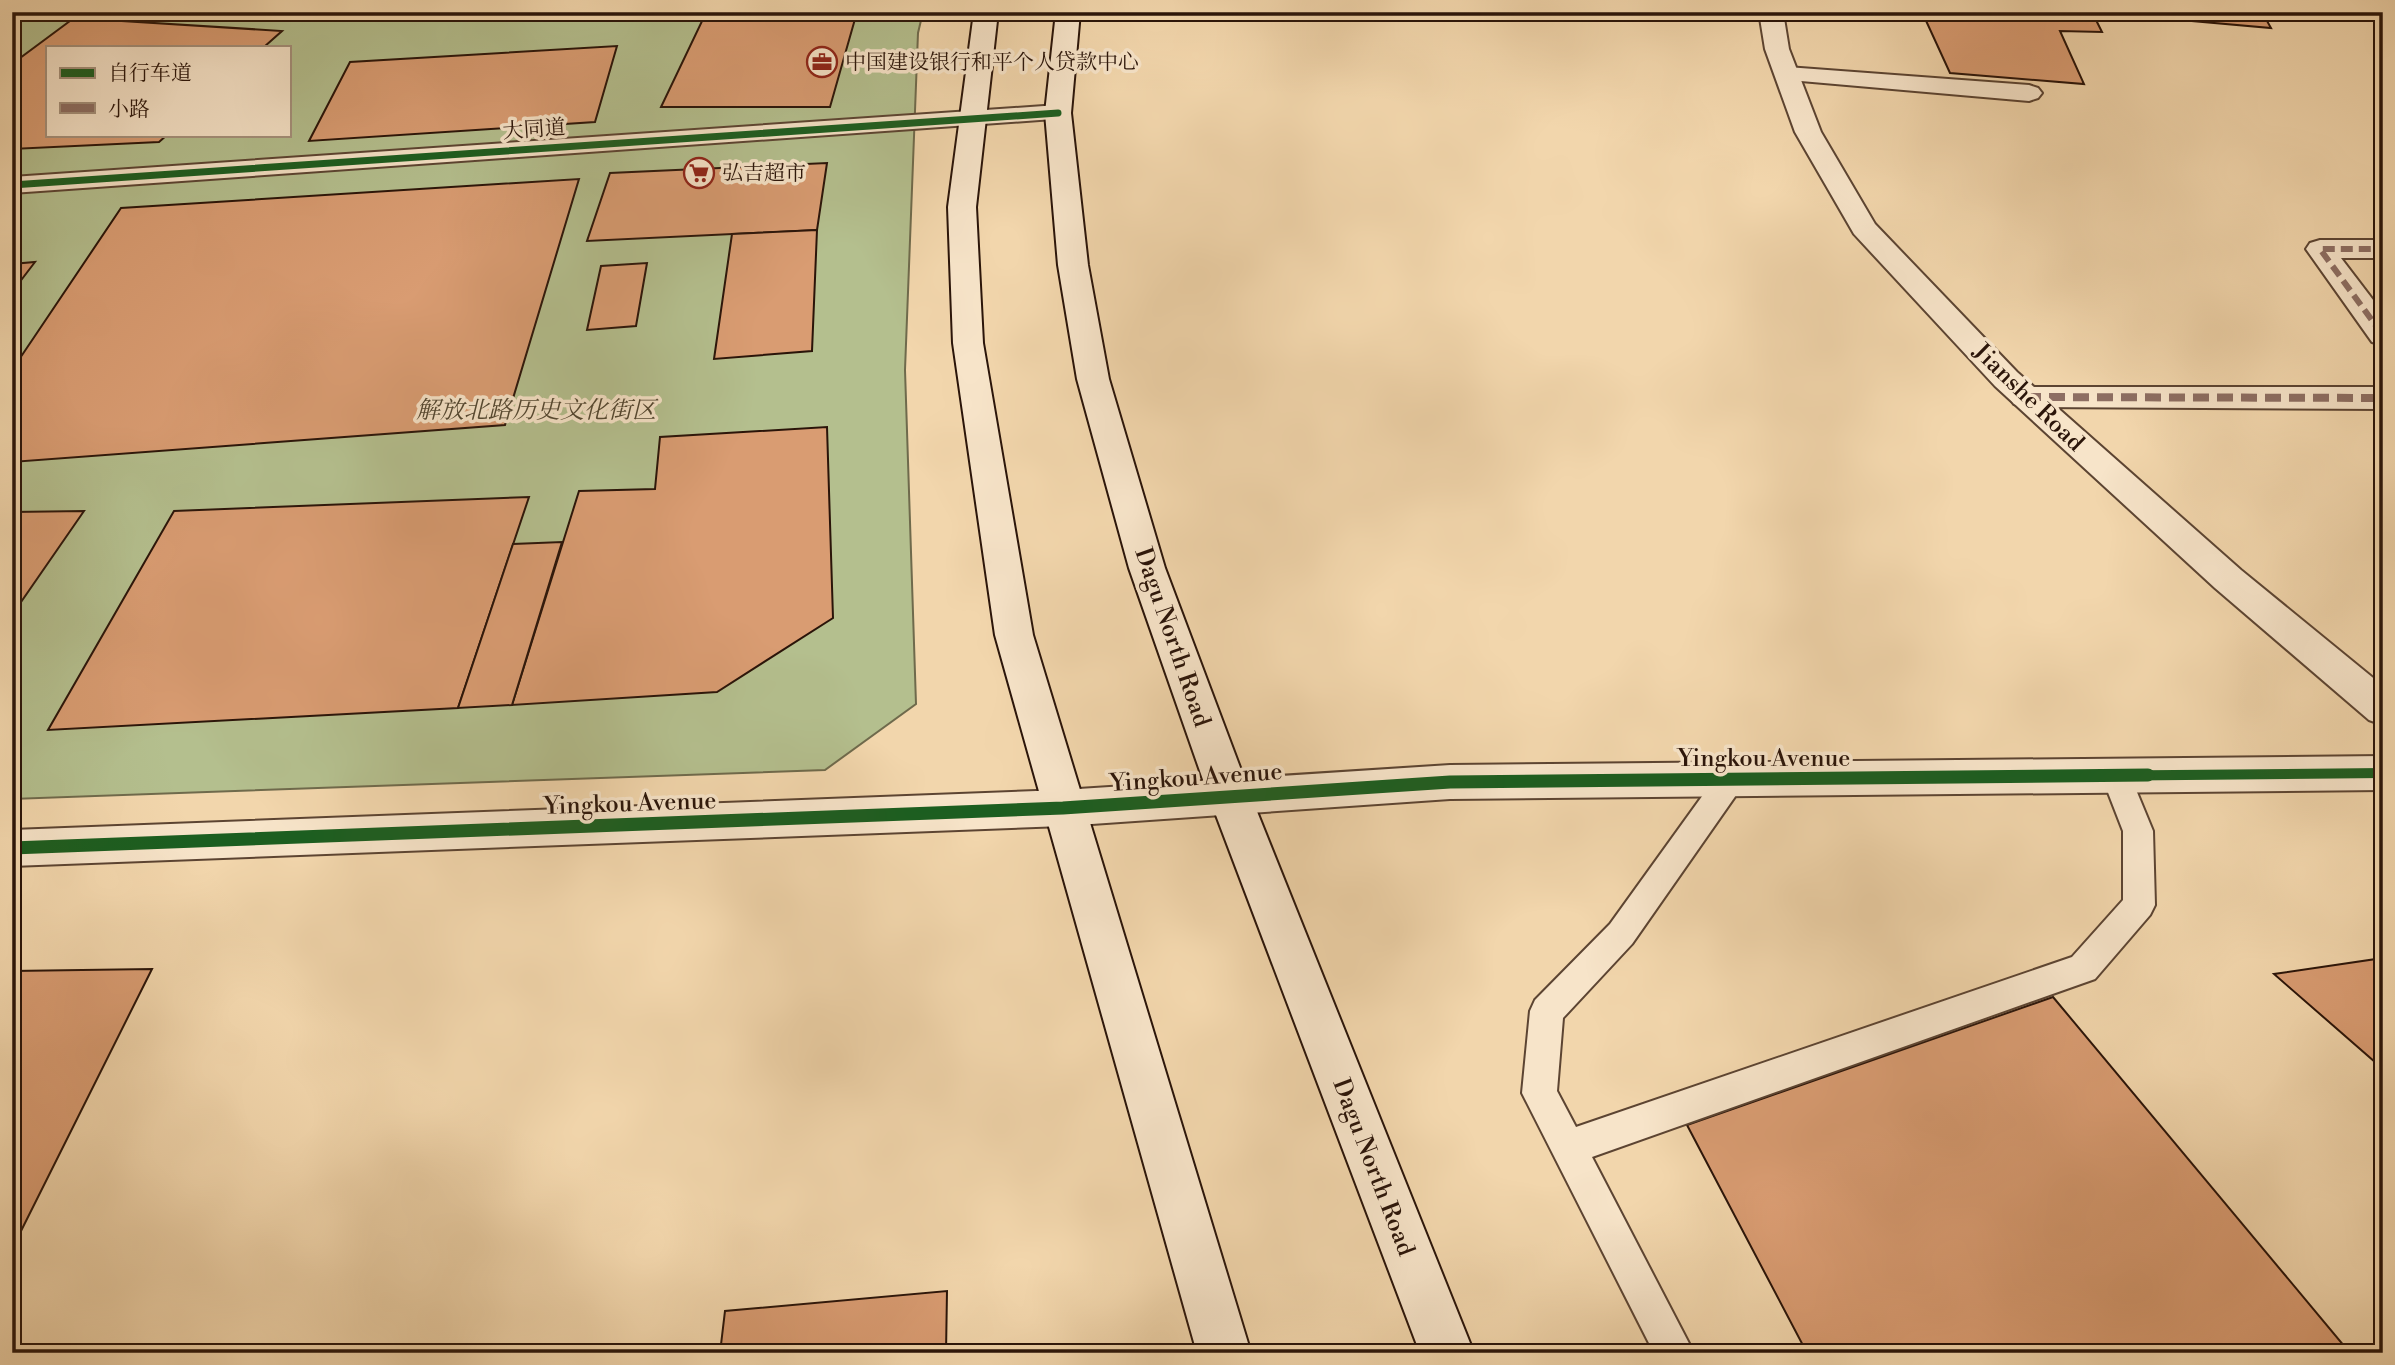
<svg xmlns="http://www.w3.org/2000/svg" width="2395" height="1365" viewBox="0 0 2395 1365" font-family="'Libre Bodoni','Noto Serif SC',serif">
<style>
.green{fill:#b4bf8e;stroke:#6f6a4c;stroke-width:2;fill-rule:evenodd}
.building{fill:#d99c72;stroke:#2a1409;stroke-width:2}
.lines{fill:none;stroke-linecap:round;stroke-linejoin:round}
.service-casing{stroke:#5c4432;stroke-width:4}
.minor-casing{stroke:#5c4432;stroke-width:4}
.tertiary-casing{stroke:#5c4432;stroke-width:4}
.secondary-casing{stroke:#2a1409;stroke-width:4}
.service{fill:#f7e4c9;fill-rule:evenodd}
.minor{fill:#f7e4c9;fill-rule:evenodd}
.tertiary{fill:#f7e4c9;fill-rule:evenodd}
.secondary{fill:#f7e4c9;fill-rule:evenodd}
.quiet-far1{stroke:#8d6e63;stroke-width:6;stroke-dasharray:12 6;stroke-linecap:butt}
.quiet{stroke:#8d6e63;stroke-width:8;stroke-dasharray:16 8;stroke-linecap:butt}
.cycleway-far2-casing{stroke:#f7e4c9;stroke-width:10}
.cycleway-far1-casing{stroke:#f7e4c9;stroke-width:14}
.cycleway-casing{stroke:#f7e4c9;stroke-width:18}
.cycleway-far2{stroke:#1b5e20;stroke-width:7}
.cycleway-far1{stroke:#1b5e20;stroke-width:10}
.cycleway{stroke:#1b5e20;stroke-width:13}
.labels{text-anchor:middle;stroke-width:7;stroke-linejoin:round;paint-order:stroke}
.far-poi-label{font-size:21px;fill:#2a1409;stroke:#f7e4c9;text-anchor:start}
.far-street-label{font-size:21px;fill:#2a1409;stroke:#f7e4c9}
.street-label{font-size:24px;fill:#2a1409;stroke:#f7e4c9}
.park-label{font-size:24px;font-style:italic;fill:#534731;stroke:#f7e4c9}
</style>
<rect width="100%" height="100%" fill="#f2d6ac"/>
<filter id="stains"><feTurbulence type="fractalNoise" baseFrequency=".00286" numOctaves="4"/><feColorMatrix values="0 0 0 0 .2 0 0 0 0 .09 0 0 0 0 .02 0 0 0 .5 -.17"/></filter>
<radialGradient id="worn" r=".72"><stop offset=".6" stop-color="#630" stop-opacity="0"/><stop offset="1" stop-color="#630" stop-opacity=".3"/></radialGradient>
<path class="green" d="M 12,12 L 923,12 L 918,33 L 905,370 L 916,704 L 825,770 L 12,799 ZM 47,47 L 289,47 L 289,135 L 47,135 Z"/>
<g class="building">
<path d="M 460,12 L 857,12 L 830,107 L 661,107 L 704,17 Z"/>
<path d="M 1922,12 L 2092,12 L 2102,32 L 2060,31 L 2084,84 L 1950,73 Z"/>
<path d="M 2187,12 L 2262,12 L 2271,28 L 2192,21 Z"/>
<path d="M 74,18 L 282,31 L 264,47 L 47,47 L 47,135 L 167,135 L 159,142 L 12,149 L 12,64 Z"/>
<path d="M 617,46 L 595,122 L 309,141 L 350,62 Z"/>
<path d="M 827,163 L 817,230 L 587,241 L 610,173 Z"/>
<path d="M 579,179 L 505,425 L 12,462 L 12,370 L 121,208 Z"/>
<path d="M 817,230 L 812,351 L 714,359 L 732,234 Z"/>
<path d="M 35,262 L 12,292 L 12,264 Z"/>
<path d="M 647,263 L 636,326 L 587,330 L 601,266 Z"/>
<path d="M 827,427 L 833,618 L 717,692 L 512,705 L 579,491 L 655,489 L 660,437 Z"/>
<path d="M 529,497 L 458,708 L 48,730 L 174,511 Z"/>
<path d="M 84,511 L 12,615 L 12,512 Z"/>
<path d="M 562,542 L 512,705 L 458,708 L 513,544 Z"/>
<path d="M 2383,958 L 2383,1069 L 2274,974 Z"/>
<path d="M 152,969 L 12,1249 L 12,971 Z"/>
<path d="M 2053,997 L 2350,1353 L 1807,1353 L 1687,1125 Z"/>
<path d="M 947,1291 L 946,1353 L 720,1353 L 725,1311 Z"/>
</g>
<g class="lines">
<g class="service-casing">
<path id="service" d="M 2117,765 L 2127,768 L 2153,831 L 2155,905 L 2150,915 L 2095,979 L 1592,1157 L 1694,1353 L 1654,1353 L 1522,1093 L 1530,1011 L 1535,1000 L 1610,924 L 1721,770 L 1731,767 L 1741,770 L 1746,779 L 1741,788 L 1632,944 L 1563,1018 L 1557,1091 L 1576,1127 L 2072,957 L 2123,900 L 2123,831 L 2102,777 L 2107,768 Z"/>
</g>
<g class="minor-casing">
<g id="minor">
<path d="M 1787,67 L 2029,85 L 2038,88 L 2042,93 L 2038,98 L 2029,101 L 1778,79 L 1775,74 L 1778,69 Z"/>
<path d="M 1058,105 L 1067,108 L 1071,113 L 1067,118 L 12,193 L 12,177 Z"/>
<path d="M 2320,240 L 2383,240 L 2383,258 L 2341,258 L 2383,313 L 2383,345 L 2372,342 L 2306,249 L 2310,243 Z"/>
<path d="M 2025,387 L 2383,387 L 2383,409 L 2025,407 L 2014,404 L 2009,397 L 2014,390 Z"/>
</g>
</g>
<g class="tertiary-casing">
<g id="tertiary">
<path d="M 1759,12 L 1783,12 L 1789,49 L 1821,132 L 1875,224 L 2017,372 L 2241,570 L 2383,686 L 2383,725 L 2369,720 L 2215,588 L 1995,386 L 1854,234 L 1795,132 L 1765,49 Z"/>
<path d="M 2383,756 L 2383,790 L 1450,799 L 1063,826 L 12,866 L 12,830 L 1063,790 L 1450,765 Z"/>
</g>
</g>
<g class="secondary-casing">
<g id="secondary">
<path d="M 974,12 L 998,12 L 976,207 L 983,343 L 1033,635 L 1251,1353 L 1197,1353 L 995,635 L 953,343 L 948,207 Z"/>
<path d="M 1056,12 L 1080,12 L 1071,113 L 1088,265 L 1109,379 L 1165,568 L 1250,794 L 1474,1353 L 1420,1353 L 1208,794 L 1129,568 L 1077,379 L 1058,265 L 1045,113 Z"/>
</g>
</g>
<use href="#service" class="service"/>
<use href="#minor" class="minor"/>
<use href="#tertiary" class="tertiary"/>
<use href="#secondary" class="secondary"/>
<path class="quiet-far1" d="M 2382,334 L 2320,249 L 2383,249"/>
<g class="quiet">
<path d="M 2381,332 L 2383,335"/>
<path d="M 2025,397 L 2383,398"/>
</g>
<g class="cycleway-far2-casing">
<path id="cycleway-far2" d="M 12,185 L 1058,113"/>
</g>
<g class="cycleway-far1-casing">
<path id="cycleway-far1" d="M 1967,777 L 2383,773"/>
</g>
<g class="cycleway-casing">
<path id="cycleway" d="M 12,848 L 1063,808 L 1450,782 L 2148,775"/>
</g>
<use href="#cycleway-far2" class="cycleway-far2"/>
<use href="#cycleway-far1" class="cycleway-far1"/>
<use href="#cycleway" class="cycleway"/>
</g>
<defs>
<g id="office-ring" transform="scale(1.575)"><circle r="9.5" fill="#f7e4c9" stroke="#8f2418" stroke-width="1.5"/><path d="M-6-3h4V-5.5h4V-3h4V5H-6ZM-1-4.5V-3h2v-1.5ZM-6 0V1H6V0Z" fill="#8f2418"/></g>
<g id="supermarket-ring" transform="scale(1.575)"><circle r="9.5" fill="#f7e4c9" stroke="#8f2418" stroke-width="1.5"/><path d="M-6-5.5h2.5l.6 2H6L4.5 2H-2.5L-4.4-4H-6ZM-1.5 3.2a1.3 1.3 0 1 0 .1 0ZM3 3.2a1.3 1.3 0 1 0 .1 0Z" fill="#8f2418"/></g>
</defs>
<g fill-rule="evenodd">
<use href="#office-ring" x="822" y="62"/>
<use href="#supermarket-ring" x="699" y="173"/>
</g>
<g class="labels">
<g class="far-poi-label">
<text x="845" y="69">中国建设银行和平个人贷款中心</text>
<text x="722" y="180">弘吉超市</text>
</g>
<g class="far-street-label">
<text transform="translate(534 129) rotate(-4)" y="7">大同道</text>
</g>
<g class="street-label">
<text transform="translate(2029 397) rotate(44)" y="8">Jianshe Road</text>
<text transform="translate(1173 637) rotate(71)" y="8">Dagu North Road</text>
<text x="1764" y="766">Yingkou Avenue</text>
<text transform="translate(1196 777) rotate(-4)" y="8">Yingkou Avenue</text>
<text transform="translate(630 803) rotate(-2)" y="8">Yingkou Avenue</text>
<text transform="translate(1374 1167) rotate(69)" y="8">Dagu North Road</text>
</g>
<g class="park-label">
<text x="536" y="418">解放北路历史文化街区</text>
</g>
</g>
<rect width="2395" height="1365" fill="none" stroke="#f2d6ac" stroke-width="42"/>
<rect x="14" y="14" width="2367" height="1337" fill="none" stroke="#2a1409" stroke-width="3.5"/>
<rect x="21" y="21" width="2353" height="1323" fill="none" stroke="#2a1409" stroke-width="2"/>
<rect x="46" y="46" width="245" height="91" fill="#f7e4c9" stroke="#a5917c" stroke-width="2"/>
<rect x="60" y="68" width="35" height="10" fill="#1b5e20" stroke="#a5917c" stroke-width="2"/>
<text x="108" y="80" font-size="21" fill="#2a1409">自行车道</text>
<rect x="60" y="103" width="35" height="10" fill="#8d6e63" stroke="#a5917c" stroke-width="2"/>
<text x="108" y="116" font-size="21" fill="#2a1409">小路</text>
<rect width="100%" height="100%" filter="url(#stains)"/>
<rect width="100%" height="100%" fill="url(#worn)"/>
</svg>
